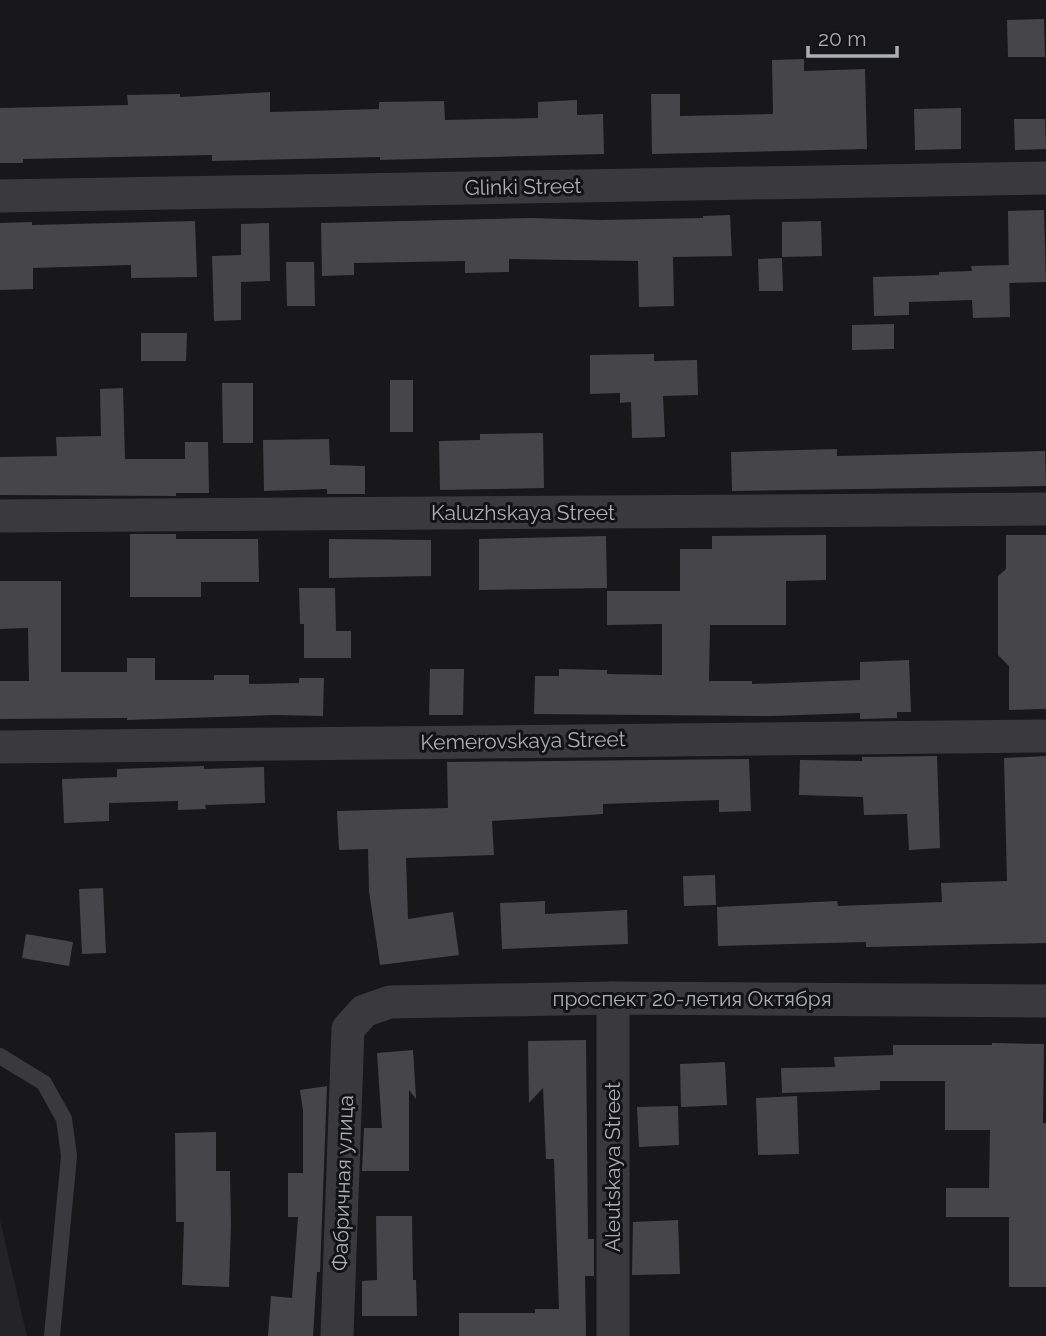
<svg xmlns="http://www.w3.org/2000/svg" width="1046" height="1336" viewBox="0 0 1046 1336" font-family="Raleway,sans-serif">
<style>
.built{fill:#242427}
.building{fill:#46454a}
.lines{fill:none;stroke-linecap:round;stroke-linejoin:round}
.lane{stroke:#3a3a3e;stroke-width:16}
.street{stroke:#3a3a3e;stroke-width:33}
.labels{text-anchor:middle;stroke-width:6;stroke-linejoin:round;paint-order:stroke}
.street-label{font-size:21px;fill:#acaeb8;stroke:#131315}
</style>
<rect width="100%" height="100%" fill="#18181a"/>
<path class="built" d="M 0,1220 L 27,1336 L 0,1336 Z"/>
<g class="building">
<path d="M 1044,19 L 1045,57 L 1008,57 L 1007,20 Z"/>
<path d="M 804,59 L 804,71 L 865,69 L 867,149 L 652,154 L 651,94 L 680,94 L 680,116 L 773,114 L 772,60 Z"/>
<path d="M 270,92 L 270,112 L 379,109 L 379,102 L 444,101 L 445,120 L 538,118 L 538,102 L 577,100 L 577,115 L 603,114 L 604,154 L 380,160 L 380,157 L 212,161 L 212,155 L 23,159 L 23,163 L 0,163 L 0,108 L 128,105 L 127,95 L 180,94 L 180,97 Z"/>
<path d="M 961,108 L 961,149 L 915,150 L 914,109 Z"/>
<path d="M 1014,119 L 1045,119 L 1046,149 L 1015,150 Z"/>
<path d="M 1044,210 L 1046,282 L 1009,283 L 1008,211 Z"/>
<path d="M 730,215 L 732,256 L 673,257 L 674,306 L 639,307 L 638,261 L 509,259 L 509,272 L 465,273 L 465,261 L 354,263 L 354,275 L 322,276 L 321,223 L 531,218 L 600,220 L 703,218 L 703,216 Z"/>
<path d="M 195,221 L 197,277 L 131,278 L 131,265 L 33,268 L 33,289 L 0,290 L 0,223 L 32,222 L 32,225 Z"/>
<path d="M 821,221 L 822,256 L 782,257 L 782,222 Z"/>
<path d="M 269,223 L 270,281 L 241,282 L 241,320 L 214,321 L 212,256 L 241,255 L 241,224 Z"/>
<path d="M 782,258 L 783,291 L 759,291 L 758,259 Z"/>
<path d="M 286,262 L 314,262 L 315,306 L 287,306 Z"/>
<path d="M 1009,265 L 1010,317 L 973,318 L 972,300 L 909,302 L 909,315 L 874,316 L 873,277 L 939,275 L 939,272 L 972,271 L 971,266 Z"/>
<path d="M 894,324 L 894,349 L 852,350 L 852,325 Z"/>
<path d="M 141,333 L 187,333 L 186,361 L 141,361 Z"/>
<path d="M 654,354 L 654,361 L 697,360 L 698,395 L 663,396 L 665,437 L 632,438 L 631,402 L 620,403 L 620,393 L 590,394 L 590,355 Z"/>
<rect x="390" y="380" width="23" height="52"/>
<path d="M 222,383 L 253,383 L 253,443 L 223,443 Z"/>
<path d="M 123,388 L 125,459 L 185,459 L 185,442 L 208,442 L 209,493 L 176,493 L 176,496 L 0,495 L 0,457 L 57,456 L 56,437 L 101,436 L 100,389 Z"/>
<path d="M 543,433 L 544,488 L 440,490 L 439,441 L 480,440 L 480,434 Z"/>
<path d="M 329,439 L 330,465 L 365,466 L 365,494 L 327,494 L 327,489 L 264,491 L 263,440 Z"/>
<path d="M 837,449 L 837,456 L 1045,451 L 1046,486 L 732,491 L 731,452 Z"/>
<path d="M 130,534 L 176,534 L 176,539 L 258,539 L 259,582 L 201,582 L 201,597 L 130,597 Z"/>
<path d="M 826,535 L 826,580 L 786,581 L 786,625 L 710,625 L 709,681 L 752,681 L 752,684 L 860,680 L 860,662 L 909,660 L 911,712 L 897,712 L 897,718 L 860,719 L 860,713 L 772,716 L 534,714 L 535,676 L 559,676 L 559,669 L 607,670 L 607,674 L 662,675 L 662,624 L 607,625 L 607,591 L 680,591 L 680,549 L 712,549 L 712,536 Z"/>
<path d="M 1006,535 L 1046,535 L 1046,709 L 1009,710 L 1009,666 L 998,655 L 998,576 L 1006,569 Z"/>
<path d="M 606,536 L 607,588 L 479,590 L 479,539 Z"/>
<path d="M 329,539 L 431,540 L 431,576 L 329,578 Z"/>
<path d="M 0,581 L 61,581 L 61,672 L 127,672 L 127,658 L 155,658 L 155,680 L 214,680 L 214,675 L 249,675 L 249,684 L 299,683 L 299,678 L 324,678 L 323,716 L 276,715 L 127,720 L 127,718 L 0,719 L 0,681 L 29,681 L 28,628 L 0,629 Z"/>
<path d="M 299,588 L 335,588 L 336,631 L 351,631 L 351,658 L 304,658 L 304,624 L 300,624 Z"/>
<path d="M 430,669 L 464,669 L 463,715 L 429,715 Z"/>
<path d="M 937,756 L 940,848 L 909,850 L 907,814 L 864,815 L 863,797 L 799,795 L 800,760 L 862,761 L 862,757 Z"/>
<path d="M 1046,756 L 1046,943 L 866,947 L 866,942 L 718,946 L 717,907 L 837,901 L 838,906 L 942,902 L 941,883 L 1007,881 L 1004,758 Z"/>
<path d="M 749,759 L 751,811 L 719,812 L 719,800 L 603,804 L 603,814 L 492,821 L 494,855 L 406,858 L 408,919 L 453,912 L 459,955 L 380,965 L 369,891 L 368,849 L 339,850 L 337,811 L 448,808 L 447,762 Z"/>
<path d="M 204,766 L 204,769 L 264,767 L 265,803 L 205,805 L 206,809 L 178,810 L 178,801 L 109,803 L 109,821 L 64,823 L 62,779 L 117,777 L 117,769 Z"/>
<path d="M 715,875 L 716,905 L 684,906 L 683,876 Z"/>
<path d="M 103,888 L 106,953 L 82,954 L 79,889 Z"/>
<path d="M 545,901 L 545,914 L 627,910 L 628,944 L 502,949 L 500,903 Z"/>
<path d="M 26,934 L 73,942 L 69,966 L 22,958 Z"/>
<path d="M 586,1040 L 588,1239 L 594,1239 L 594,1276 L 585,1276 L 586,1336 L 459,1336 L 459,1313 L 535,1313 L 535,1309 L 559,1309 L 554,1159 L 546,1159 L 543,1088 L 529,1103 L 528,1041 Z"/>
<path d="M 992,1043 L 1044,1044 L 1043,1123 L 1046,1123 L 1046,1287 L 1009,1287 L 1009,1217 L 946,1217 L 946,1188 L 989,1188 L 990,1130 L 945,1130 L 945,1081 L 880,1081 L 880,1090 L 782,1093 L 781,1068 L 835,1067 L 834,1057 L 893,1055 L 893,1045 L 992,1045 Z"/>
<path d="M 413,1050 L 416,1099 L 409,1090 L 409,1171 L 362,1171 L 364,1128 L 382,1128 L 377,1053 Z"/>
<path d="M 725,1062 L 727,1105 L 681,1107 L 680,1064 Z"/>
<path d="M 327,1086 L 320,1272 L 317,1272 L 313,1336 L 268,1336 L 271,1296 L 292,1298 L 298,1217 L 288,1217 L 288,1173 L 303,1173 L 303,1111 L 300,1090 Z"/>
<path d="M 797,1096 L 799,1154 L 758,1155 L 756,1098 Z"/>
<path d="M 678,1106 L 679,1145 L 639,1147 L 637,1107 Z"/>
<path d="M 216,1132 L 216,1171 L 230,1171 L 231,1224 L 229,1287 L 182,1285 L 184,1222 L 176,1222 L 175,1133 Z"/>
<path d="M 376,1216 L 412,1216 L 413,1280 L 416,1280 L 417,1316 L 362,1316 L 362,1281 L 377,1280 Z"/>
<path d="M 678,1220 L 680,1274 L 632,1275 L 633,1222 Z"/>
</g>
<g class="lines">
<path class="lane" d="M 0,1056 L 44,1083 L 64,1119 L 69,1156 L 52,1336"/>
<g class="street">
<path d="M 0,196 L 1046,178"/>
<path d="M 0,516 L 1046,509"/>
<path d="M 0,747 L 1046,736"/>
<path d="M 613,998 L 613,1336"/>
<path d="M 337,1336 L 348,1029 L 364,1011 L 390,1002 L 613,998 L 1046,1001"/>
</g>
</g>
<g class="labels">
<g class="street-label">
<text transform="translate(523 187) rotate(-1)" y="7">Glinki Street</text>
<text x="523" y="520">Kaluzhskaya Street</text>
<text transform="translate(523 741) rotate(-1)" y="7">Kemerovskaya Street</text>
<text x="692" y="1006">проспект 20-летия Октября</text>
<text transform="translate(613 1167) rotate(-90)" y="7">Aleutskaya Street</text>
<text transform="translate(343 1183) rotate(-88)" y="7">Фабричная улица</text>
</g>
</g>
<path d="M808 46v10h89v-10" fill="none" stroke="#acaeb8" stroke-width="3.5"/>
<text x="818" y="46" font-size="21" fill="#acaeb8" stroke="#131315" stroke-width="5" paint-order="stroke">20 m</text>
</svg>
